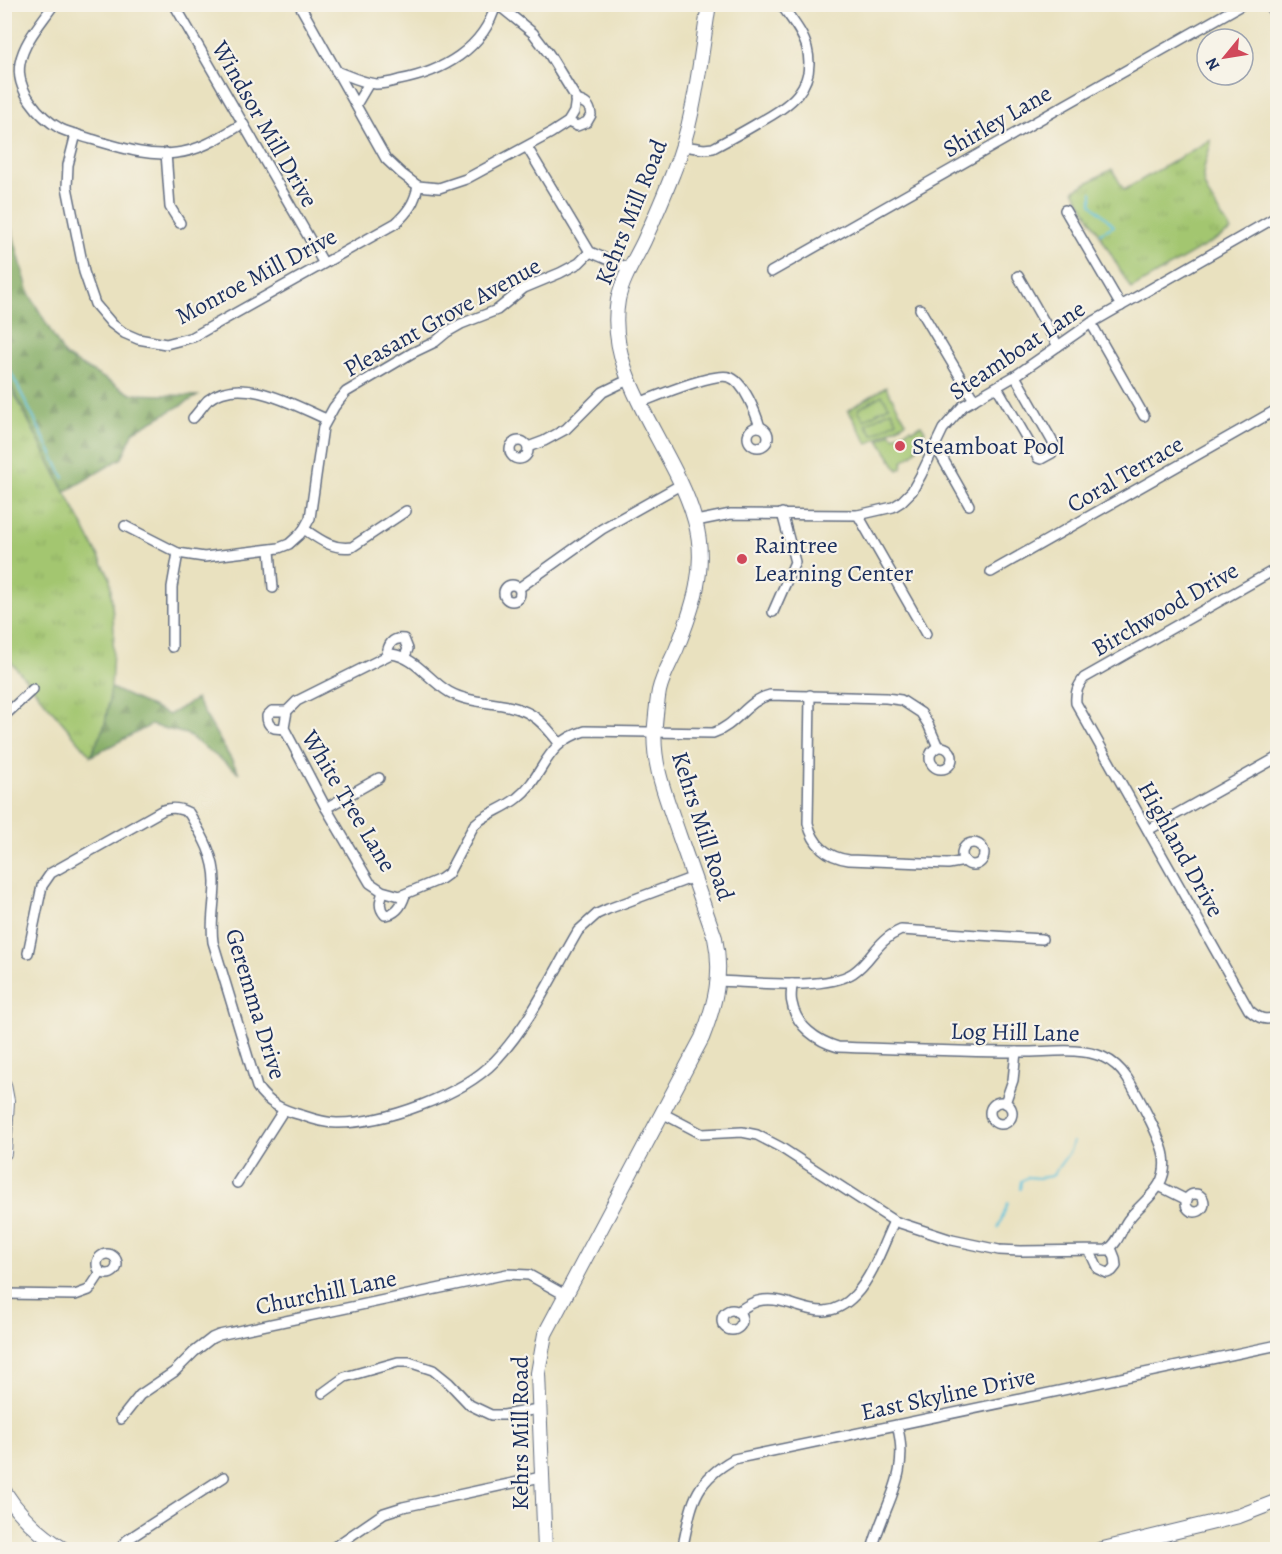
<svg xmlns="http://www.w3.org/2000/svg" width="1282" height="1554" viewBox="0 0 1282 1554" font-family="Alegreya,serif">
<style>
.grass{fill:url(#grass-tufts);stroke:#5f7a67;stroke-width:1.5}
.forest{fill:url(#forest-firs);stroke:#4e6d60;stroke-width:1.5}
.pitch{fill:#a3c670;stroke:#5f7a67;stroke-width:1.5}
.lines{fill:none;stroke-linecap:round;stroke-linejoin:round}
.stream{stroke:#5cc0da;stroke-width:2}
.street-casing{stroke:#636d80;stroke-width:12}
.secondary-casing{stroke:#636d80;stroke-width:16}
.highway-casing{stroke:#636d80;stroke-width:21}
.street{stroke:#fff;stroke-width:9}
.secondary{stroke:#fff;stroke-width:14}
.highway{stroke:#fff;stroke-width:18}
.poi-dot{fill:#d1495b;stroke:#f7f3e8;stroke-width:2}
.labels{text-anchor:middle;stroke-width:4.5;stroke-linejoin:round;paint-order:stroke}
.street-label{font-size:24px;fill:#1b2f5e;stroke:#f7f3e8}
.poi-label{font-size:24px;fill:#1b2f5e;stroke:#f7f3e8;text-anchor:start}
</style>
<defs>
<pattern id="grass-tufts" width="24" height="20" patternUnits="userSpaceOnUse" patternTransform="scale(1.5)"><rect width="24" height="20" fill="#a3c670"/><path d="M3 7l-1-3M5 7V3M7 7l1-3M15 17l-1-3M17 17v-4M19 17l1-3" fill="none" stroke="#8caa63"/></pattern>
<pattern id="forest-firs" width="22" height="20" patternUnits="userSpaceOnUse" patternTransform="scale(1.5)"><rect width="22" height="20" fill="#82ab62"/><path d="M5 1l3.5 6h-7zM16 11l3.5 6h-7z" fill="#6a8c54"/></pattern>
</defs>
<rect width="100%" height="100%" fill="#f7f3e8"/>
<filter id="ink" filterUnits="userSpaceOnUse"><feTurbulence type="fractalNoise" baseFrequency=".0167" numOctaves="2"/><feDisplacementMap in="SourceGraphic" scale="12" xChannelSelector="R" yChannelSelector="G"/><feConvolveMatrix kernelMatrix="1 2 1 2 8 2 1 2 1" color-interpolation-filters="sRGB"/></filter>
<filter id="wash" filterUnits="userSpaceOnUse"><feTurbulence type="fractalNoise" baseFrequency=".008" numOctaves="4" result="noise"/><feDisplacementMap in="SourceGraphic" scale="24" xChannelSelector="R" yChannelSelector="G"/><feGaussianBlur stdDeviation="1.35" result="paint"/><feColorMatrix in="noise" values="0 0 0 0 0 0 0 0 0 0 0 0 0 0 0 0 0 1.4 0 .05"/><feComposite in="paint" operator="in"/></filter>
<g filter="url(#wash)">
<rect width="100%" height="100%" fill="#e9e1bf"/>
<g class="grass">
<path d="M 1210,140 L 1211,144 C 1208,154 1203,166 1203,177 C 1203,192 1223,217 1231,231 L 1131,289 L 1074,190 L 1112,169 L 1124,190 Z"/>
<path d="M 4,374 L 110,578 L 114,630 L 111,688 L 105,724 L 91,756 L 5,655 Z"/>
<path d="M 886,387 L 906,422 L 868,444 L 848,410 Z"/>
</g>
<g class="forest">
<path d="M 5,206 L 29,293 L 65,356 L 131,394 L 198,396 L 134,431 L 122,458 L 65,492 L 5,374 Z"/>
<path d="M 111,688 L 169,715 L 196,699 L 239,773 L 186,734 L 151,725 L 91,756 L 105,724 Z"/>
</g>
<g class="pitch">
<path d="M 882,395 L 889,406 L 864,420 L 858,409 Z"/>
<path d="M 891,410 L 897,421 L 873,435 L 866,424 Z"/>
<path d="M 921,425 L 925,431 L 921,435 L 923,439 L 913,454 L 903,461 L 902,468 L 898,470 L 879,440 L 891,433 L 894,437 L 911,428 L 913,430 Z"/>
</g>
<g class="lines">
<g class="stream">
<path d="M 1092,192 L 1092,204 L 1114,226 L 1100,233"/>
<path d="M 4,359 L 64,478"/>
<path d="M 1020,1189 L 1021,1181 L 1028,1177 L 1038,1178 L 1052,1176 L 1070,1151 L 1073,1142"/>
<path d="M 998,1228 L 1008,1203"/>
</g>
</g>
</g>
<g filter="url(#ink)">
<g class="lines">
<g class="street-casing">
<g id="street">
<path d="M 54,4 C 42,22 24,41 20,63 C 15,89 39,117 61,129 C 70,133 82,136 91,139 C 119,147 146,157 176,153 C 200,151 222,136 242,124"/>
<path d="M 174,4 L 323,262"/>
<path d="M 299,4 L 386,159 L 402,174 L 418,186"/>
<path d="M 336,71 C 349,76 363,83 376,84 C 384,84 392,82 399,80 C 442,72 484,49 496,4"/>
<path d="M 356,105 L 369,83"/>
<path d="M 568,122 L 577,126 L 587,122 L 591,115 C 590,105 585,102 575,100"/>
<path d="M 76,134 L 68,165 L 67,187 L 84,272 L 95,304 L 112,324 L 124,333 L 138,339 L 166,344 L 193,337 L 396,223 C 408,212 415,202 418,186 L 439,188 L 466,179 L 551,133 L 568,122 L 574,112 L 576,98 L 549,54 L 533,33 L 497,4"/>
<path d="M 683,146 L 704,149 L 713,148 C 728,140 743,132 758,123 C 788,107 817,88 807,48 C 803,32 790,18 781,4"/>
<path d="M 527,147 L 590,252 L 630,269"/>
<path d="M 166,153 L 170,207 L 180,223"/>
<path d="M 1065,210 L 1121,306"/>
<path d="M 771,272 L 1243,4"/>
<path d="M 1018,276 L 1058,346"/>
<path d="M 920,309 L 974,400"/>
<path d="M 1091,323 L 1144,416"/>
<path d="M 997,387 L 1038,458 L 1041,459 L 1052,453 L 1055,446 L 1015,376"/>
<path d="M 639,403 C 657,396 714,372 729,377 C 744,381 756,414 760,427"/>
<path d="M 193,418 C 198,413 203,405 208,400 C 241,374 294,405 326,419"/>
<circle cx="758" cy="437" r="10"/>
<circle cx="519" cy="450" r="9"/>
<path d="M 935,445 L 969,505"/>
<path d="M 528,447 L 544,441 L 566,429 L 603,392 L 630,379"/>
<path d="M 858,515 L 926,634"/>
<path d="M 696,521 L 731,514 L 858,515 L 893,507 L 901,502 L 912,491 L 921,475 L 943,429 L 963,406 L 1015,376 L 1091,323 L 1278,216"/>
<path d="M 125,526 L 178,553 L 204,557 L 279,548 L 289,544 L 299,535 L 304,529 L 310,518 L 323,427 L 334,407 L 346,392 L 412,353 L 435,342 L 447,332 L 461,324 L 497,310 L 524,288 L 560,273 L 579,263 L 590,252"/>
<path d="M 304,529 C 320,540 333,550 352,547 L 406,511"/>
<path d="M 270,550 L 273,588"/>
<path d="M 1278,568 L 1084,678 C 1078,686 1075,692 1076,703 L 1249,1010 C 1258,1018 1266,1022 1278,1016"/>
<path d="M 991,572 L 1278,409"/>
<circle cx="512" cy="593" r="8"/>
<path d="M 519,588 L 602,529 L 682,484"/>
<path d="M 773,612 L 795,562 L 782,513"/>
<path d="M 172,647 L 172,587 L 178,553"/>
<path d="M 387,655 C 388,645 392,637 404,639 L 408,649 L 405,656"/>
<path d="M 810,695 L 808,823 C 813,845 827,857 849,860 L 948,864 L 965,861"/>
<path d="M 4,716 L 33,689"/>
<path d="M 284,728 C 274,730 267,727 267,716 L 272,711 L 287,711"/>
<path d="M 560,744 C 551,733 542,721 530,714 C 505,700 474,706 449,692 C 428,680 416,657 391,654 L 297,701 L 287,711 L 284,728 L 326,808 L 370,883 L 382,891 L 400,896 L 441,879 L 448,874 L 474,825 C 486,813 504,809 517,798 C 546,775 543,743 585,731 L 713,733 C 736,726 747,700 770,695 L 886,698 L 901,700 L 921,713 L 928,724 L 938,747"/>
<circle cx="941" cy="758" r="11"/>
<path d="M 326,808 L 379,778"/>
<path d="M 1148,830 L 1278,757"/>
<circle cx="973" cy="854" r="11"/>
<path d="M 383,892 C 380,901 378,907 385,915 C 397,914 402,905 405,895"/>
<path d="M 28,953 L 42,886 L 51,873 L 163,810 C 173,807 180,808 189,813 C 202,835 215,856 215,882 C 215,902 210,922 213,942 L 257,1087 C 268,1103 282,1110 301,1115 C 313,1119 324,1123 337,1123 C 385,1123 461,1096 495,1061 C 531,1023 552,975 578,931 L 597,914 L 608,909 L 694,877"/>
<path d="M 719,981 C 753,982 825,991 853,973 C 873,960 875,941 901,930 L 1042,939"/>
<circle cx="1001" cy="1113" r="11"/>
<path d="M 1005,1103 L 1013,1080 L 1016,1052"/>
<path d="M 662,1113 L 702,1134 L 742,1132 L 757,1135 L 780,1147 L 894,1221 L 952,1240 L 999,1250 L 1020,1251 L 1107,1250 C 1118,1244 1121,1230 1128,1220 C 1143,1199 1169,1189 1164,1156 C 1162,1140 1136,1092 1127,1078 C 1121,1069 1112,1061 1103,1057 C 1078,1046 1044,1053 1017,1052 C 957,1052 897,1049 838,1047 C 817,1041 796,1026 792,1003 C 790,997 792,990 792,984"/>
<path d="M 237,1183 L 283,1111"/>
<path d="M 1159,1186 L 1187,1200"/>
<circle cx="1195" cy="1203" r="9"/>
<path d="M 1090,1252 L 1098,1269 L 1107,1273 L 1112,1271 L 1116,1266 L 1115,1258 L 1111,1248"/>
<circle cx="107" cy="1264" r="10"/>
<path d="M 4,1294 L 75,1295 L 89,1290 L 101,1272"/>
<circle cx="732" cy="1320" r="10"/>
<path d="M 737,1312 C 745,1307 753,1301 763,1300 C 795,1296 822,1330 855,1295 C 873,1276 883,1245 894,1221"/>
<path d="M 323,1393 L 345,1377 L 398,1362 L 409,1362 L 433,1370 L 449,1383 L 470,1405 L 491,1415 L 504,1415 L 538,1409"/>
<path d="M 121,1419 L 140,1395 L 174,1372 L 194,1352 L 212,1338 L 219,1335 L 507,1274 L 529,1275 L 565,1295"/>
<path d="M 119,1550 L 127,1540 L 224,1477"/>
<path d="M 330,1550 L 384,1513 L 403,1507 L 541,1477"/>
<path d="M 682,1550 C 692,1506 691,1483 734,1459 L 1278,1345"/>
<path d="M 872,1550 C 884,1503 911,1476 897,1425"/>
</g>
</g>
<g class="secondary-casing">
<g id="secondary">
<path d="M 4,1085 L 7,1101 L 4,1153"/>
<path d="M 4,1491 C 20,1516 40,1535 65,1550"/>
<path d="M 545,1550 L 538,1373 L 545,1334 L 702,1038 C 715,1005 723,974 715,938 C 703,904 691,869 679,835 C 667,799 651,764 655,725 C 656,714 657,702 659,691 C 662,677 670,663 676,650 C 693,609 708,566 695,521 C 676,449 604,378 618,300 C 622,279 635,260 644,241 C 654,219 664,196 673,173 C 695,121 700,60 709,4"/>
<path d="M 1099,1550 L 1239,1516 L 1278,1501"/>
</g>
</g>
<g class="highway-casing">
<path id="highway" d="M 1274,4 L 1278,11"/>
</g>
<use href="#street" class="street"/>
<use href="#secondary" class="secondary"/>
<use href="#highway" class="highway"/>
</g>
</g>
<g class="poi-dot">
<circle cx="900" cy="446" r="6"/>
<circle cx="742" cy="559" r="6"/>
</g>
<g class="labels">
<g class="street-label">
<text transform="translate(997 121) rotate(-30)" y="8">Shirley Lane</text>
<text transform="translate(265 124) rotate(60)" y="8">Windsor Mill Drive</text>
<text transform="translate(631 212) rotate(-68)" y="8">Kehrs Mill Road</text>
<text transform="translate(256 276) rotate(-28)" y="8">Monroe Mill Drive</text>
<text transform="translate(442 317) rotate(-29)" y="8">Pleasant Grove Avenue</text>
<text transform="translate(1017 350) rotate(-34)" y="8">Steamboat Lane</text>
<text transform="translate(1125 474) rotate(-30)" y="8">Coral Terrace</text>
<text transform="translate(1165 609) rotate(-30)" y="8">Birchwood Drive</text>
<text transform="translate(349 801) rotate(59)" y="8">White Tree Lane</text>
<text transform="translate(703 826) rotate(72)" y="8">Kehrs Mill Road</text>
<text transform="translate(1181 849) rotate(61)" y="8">Highland Drive</text>
<text transform="translate(256 1004) rotate(73)" y="8">Geremma Drive</text>
<text transform="translate(1015 1032) rotate(1)" y="8">Log Hill Lane</text>
<text transform="translate(326 1292) rotate(-12)" y="8">Churchill Lane</text>
<text transform="translate(948 1394) rotate(-12)" y="8">East Skyline Drive</text>
<text transform="translate(520 1433) rotate(-90)" y="8">Kehrs Mill Road</text>
</g>
<g class="poi-label">
<text x="912" y="454">Steamboat Pool</text>
<text x="754" y="553">Raintree<tspan x="754" dy="28">Learning Center</tspan></text>
</g>
</g>
<rect width="1282" height="1554" fill="none" stroke="#f7f3e8" stroke-width="24"/>
<g transform="translate(1225 57) rotate(240)"><circle r="28" fill="#f7f3e8" stroke="#9fa5b1" stroke-width="1.5"/>
<path d="M0-4.5L10 22L0 15L-10 22Z" fill="#d1495b"/>
<text y="-9" font-size="16" font-weight="bold" text-anchor="middle" fill="#1b2f5e">N</text>
</g>
</svg>
